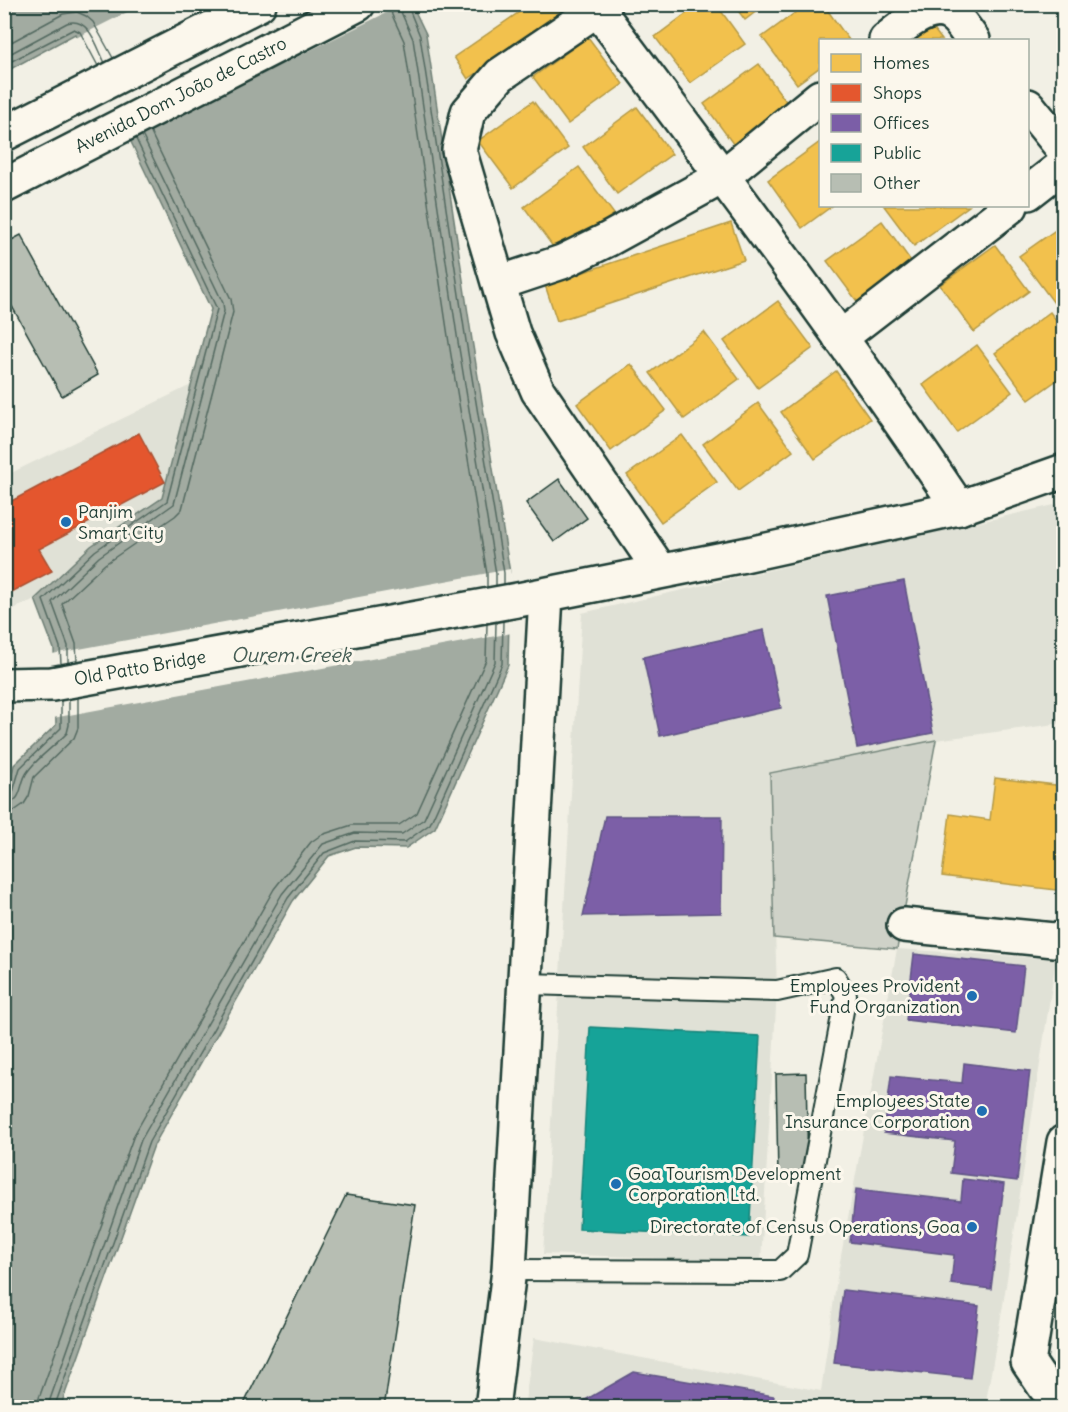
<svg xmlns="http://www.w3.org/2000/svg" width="1068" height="1412" viewBox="0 0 1068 1412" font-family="Delius,sans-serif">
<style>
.built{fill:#e0e1d6}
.green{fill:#cfd2c8;stroke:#77887e;stroke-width:1.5}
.water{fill:#a2aba1;stroke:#6e7f75;stroke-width:1.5}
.pier{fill:#f2f0e5}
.homes{fill:#f2c14e;stroke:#b39946;stroke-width:1.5}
.shops{fill:#e4572e;stroke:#a94f30;stroke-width:1.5}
.offices{fill:#7b5ea7;stroke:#5f5484;stroke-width:1.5}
.public{fill:#17a398;stroke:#19847a;stroke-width:1.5}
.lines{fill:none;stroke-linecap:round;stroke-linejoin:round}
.shore{stroke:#536960;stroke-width:1.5}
.building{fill:#b7beb3;stroke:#1f3d34;stroke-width:1.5}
.lane-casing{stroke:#1f3d34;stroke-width:24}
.street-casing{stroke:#1f3d34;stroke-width:38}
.secondary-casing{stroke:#1f3d34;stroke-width:38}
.primary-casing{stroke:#1f3d34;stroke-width:38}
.lane{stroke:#fbf7ec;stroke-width:20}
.street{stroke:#fbf7ec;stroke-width:33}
.secondary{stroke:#fbf7ec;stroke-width:33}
.primary{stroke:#fbf7ec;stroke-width:33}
.poi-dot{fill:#1f6fb2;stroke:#fbf7ec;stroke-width:2}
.labels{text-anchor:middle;stroke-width:6;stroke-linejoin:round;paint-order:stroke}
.street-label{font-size:18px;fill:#1f3d34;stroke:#fbf7ec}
.poi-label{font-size:18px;fill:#1f3d34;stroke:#fbf7ec;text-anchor:end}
.water-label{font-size:20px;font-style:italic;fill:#465e55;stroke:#fbf7ec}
</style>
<rect width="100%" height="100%" fill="#f2f0e5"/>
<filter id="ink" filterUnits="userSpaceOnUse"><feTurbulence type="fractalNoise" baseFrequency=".0167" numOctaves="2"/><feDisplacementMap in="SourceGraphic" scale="12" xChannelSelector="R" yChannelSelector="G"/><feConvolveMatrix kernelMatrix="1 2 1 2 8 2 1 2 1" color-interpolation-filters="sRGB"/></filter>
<g filter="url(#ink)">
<g class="built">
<path d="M 191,385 L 162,498 L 91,546 L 35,599 L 5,613 L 5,476 Z"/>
<path d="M 1063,503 L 1063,723 L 936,740 L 770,774 L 777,991 L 761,1261 L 543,1254 L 582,613 Z"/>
<path d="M 897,949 L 1056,959 L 1003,1305 L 985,1407 L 524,1408 L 534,1338 L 821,1391 L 837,1278 Z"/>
</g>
<path class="green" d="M 936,740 L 897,949 L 774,938 L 770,773 Z"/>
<path class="water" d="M 5,5 L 412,5 L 426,34 L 472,340 L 510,573 L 508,665 L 435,828 L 406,848 L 356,847 L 329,856 L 293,901 L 154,1145 L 60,1408 L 5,1407 L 5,800 L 14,765 L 56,725 L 54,649 L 35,599 L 91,546 L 162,498 L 211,309 L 131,142 L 75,34 L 5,72 Z"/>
<g class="pier">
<path d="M 141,5 L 402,5 L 127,141 L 74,39 Z"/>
<path d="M 510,569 L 513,584 L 512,633 L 53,718 L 52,654 Z"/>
</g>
<g class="homes">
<path d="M 531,4 L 579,4 L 468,79 L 454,57 Z"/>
<path d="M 699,4 L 716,4 L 745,44 L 690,83 L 655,37 Z"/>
<path d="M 733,4 L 766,4 L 745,20 Z"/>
<path d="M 807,4 L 823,4 L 849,40 L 820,40 L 820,67 L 797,84 L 762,37 Z"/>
<path d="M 932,27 L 942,40 L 914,40 Z"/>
<path d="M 588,37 L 623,84 L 568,124 L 533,77 Z"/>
<path d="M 759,64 L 793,111 L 739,152 L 704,104 Z"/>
<path d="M 533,101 L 568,148 L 513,188 L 478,141 Z"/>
<path d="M 637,107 L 672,154 L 617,194 L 583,147 Z"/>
<path d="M 820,142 L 820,206 L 832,206 L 802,228 L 768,180 Z"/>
<path d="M 579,167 L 614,214 L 559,255 L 524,207 Z"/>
<path d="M 884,206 L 969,206 L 914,246 Z"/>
<path d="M 882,221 L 916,268 L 862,308 L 827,261 Z"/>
<path d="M 731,223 L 744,260 L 557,321 L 545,285 Z"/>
<path d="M 1064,224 L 1064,296 L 1054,303 L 1019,256 Z"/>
<path d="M 995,245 L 1029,291 L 974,332 L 940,285 Z"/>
<path d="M 778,301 L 813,348 L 758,388 L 724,341 Z"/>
<path d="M 1050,312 L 1064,331 L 1064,375 L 1029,400 L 995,353 Z"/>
<path d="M 704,332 L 739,379 L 684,419 L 650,373 Z"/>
<path d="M 977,345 L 1012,392 L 957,432 L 923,385 Z"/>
<path d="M 631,364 L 666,410 L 611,451 L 577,404 Z"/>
<path d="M 836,371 L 870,419 L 815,459 L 781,412 Z"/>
<path d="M 758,403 L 793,451 L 738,491 L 703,444 Z"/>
<path d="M 682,435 L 717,482 L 661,522 L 627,475 Z"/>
<path d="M 995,778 L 1064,786 L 1064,891 L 942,876 L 950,814 L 990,820 Z"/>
</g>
<path class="shops" d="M 139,433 L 165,482 L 39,549 L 52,571 L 4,596 L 4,505 Z"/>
<g class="offices">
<path d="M 904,581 L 933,733 L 857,748 L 827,596 Z"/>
<path d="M 764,630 L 781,708 L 660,736 L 643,657 Z"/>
<path d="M 605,816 L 722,816 L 721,913 L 583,916 Z"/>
<path d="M 914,954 L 1024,966 L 1016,1033 L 906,1020 Z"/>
<path d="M 964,1063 L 1030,1071 L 1017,1181 L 951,1173 L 955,1141 L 884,1133 L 891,1076 L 962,1083 Z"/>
<path d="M 963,1179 L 1004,1184 L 991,1289 L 951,1284 L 954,1255 L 850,1242 L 856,1189 L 961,1201 Z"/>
<path d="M 843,1290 L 979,1306 L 970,1378 L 834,1363 Z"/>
<path d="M 634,1372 L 774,1396 L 772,1408 L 579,1408 L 580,1403 Z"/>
</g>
<path class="public" d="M 590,1027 L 760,1036 L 749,1237 L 579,1229 Z"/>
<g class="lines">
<g class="shore">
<path d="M 390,4 L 392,15 L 404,41 L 449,343 L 487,574 L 487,587"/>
<path d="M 399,4 L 401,12 L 413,39 L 458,342 L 496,574 L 496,586"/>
<path d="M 407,4 L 420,36 L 466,341 L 504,573 L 504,584"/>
<path d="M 4,46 L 63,14 L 77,12 L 86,16 L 93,22 L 113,58"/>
<path d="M 4,57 L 67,23 C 89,16 97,47 105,63"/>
<path d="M 4,65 L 74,29 L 80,32 L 98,66"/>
<path d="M 77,661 L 76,644 L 62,604 L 105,564 L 175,516 L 182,509 L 233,312 L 231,299 L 150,131"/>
<path d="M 68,663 L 68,646 L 52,602 L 99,557 L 174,504 L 224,311 L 223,303 L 142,135"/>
<path d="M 61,664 L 60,647 L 43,600 L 95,551 L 167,501 L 217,309 L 136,139"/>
<path d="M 4,796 L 13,792 L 20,768 L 61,728 L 61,701"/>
<path d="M 4,804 C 25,802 18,783 28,771 C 38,757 55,746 67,733 L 69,725 L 69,699"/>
<path d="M 4,813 L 14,811 L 24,804 L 29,796 L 34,777 L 74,738 L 78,728 L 78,698"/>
<path d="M 38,1408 L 39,1398 L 134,1135 L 274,889 L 311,842 L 321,835 L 352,825 L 399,825 L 417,813 L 486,660 L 487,624"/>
<path d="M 47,1408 L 141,1140 L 282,894 L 323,844 L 355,833 L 402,834 L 424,819 L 495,662 L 496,622"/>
<path d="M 54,1408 L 149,1142 L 288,898 L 324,853 L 355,841 L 405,842 L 430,824 L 502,664 L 503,621"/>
</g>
</g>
<g class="building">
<path d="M 21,235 L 98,375 L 62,396 L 4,292 L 4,244 Z"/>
<path d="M 559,479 L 587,518 L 554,542 L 526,503 Z"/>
<path d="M 806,1073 L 808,1174 L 778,1175 L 776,1074 Z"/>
<path d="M 346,1195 L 415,1205 L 384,1408 L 242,1408 Z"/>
</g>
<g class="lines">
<g class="lane-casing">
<path id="lane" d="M 509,1270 L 780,1271 L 797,1255 L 846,995 L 836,978 L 777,991 L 526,984"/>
</g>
<g class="street-casing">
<g id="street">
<path d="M 605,4 L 500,75 L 468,112 L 459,150 L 513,333 L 538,391 L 660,570"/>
<path d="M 598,10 C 721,174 845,338 959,508"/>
<path d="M 886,40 C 900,28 932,0 952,15 C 960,20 967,33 973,40"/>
<path d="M 1028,106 L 1064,150"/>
<path d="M 1028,193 L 1064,165"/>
<path d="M 499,283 L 562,262 L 607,240 L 722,177 L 820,97"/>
<path d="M 840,338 L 1011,206"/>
<path d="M 904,925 L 1064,941"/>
<path d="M 1064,1142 L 1028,1362 L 1045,1387 L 1064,1390"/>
<path d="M 492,1408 L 509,1270 L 546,595"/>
</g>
</g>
<g class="secondary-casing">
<path id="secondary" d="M 4,685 L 52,684 L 523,599 L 744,555 L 959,508 L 1064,471"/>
</g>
<g class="primary-casing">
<g id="primary">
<path d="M 4,134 L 259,4"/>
<path d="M 4,186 L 358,4"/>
</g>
</g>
<use href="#lane" class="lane"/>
<use href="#street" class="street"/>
<use href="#secondary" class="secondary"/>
<use href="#primary" class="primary"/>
</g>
</g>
<g class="poi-dot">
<circle cx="66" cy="522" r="6"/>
<circle cx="972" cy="996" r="6"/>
<circle cx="982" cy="1111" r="6"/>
<circle cx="616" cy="1184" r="6"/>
<circle cx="972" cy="1227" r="6"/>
</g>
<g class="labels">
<g class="street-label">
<text transform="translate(181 95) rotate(-27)" y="6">Avenida Dom João de Castro</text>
<text transform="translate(140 668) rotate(-10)" y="6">Old Patto Bridge</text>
</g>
<g class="poi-label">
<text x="78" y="518" text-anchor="start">Panjim<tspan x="78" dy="21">Smart City</tspan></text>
<text x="960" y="992">Employees Provident<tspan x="960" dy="21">Fund Organization</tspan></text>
<text x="970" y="1107">Employees State<tspan x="970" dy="21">Insurance Corporation</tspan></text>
<text x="628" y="1180" text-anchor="start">Goa Tourism Development<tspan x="628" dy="21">Corporation Ltd.</tspan></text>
<text x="960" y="1233">Directorate of Census Operations, Goa</text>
</g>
<g class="water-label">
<text x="291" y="662">Ourem Creek</text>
</g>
</g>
<rect width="1068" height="1412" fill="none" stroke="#fbf7ec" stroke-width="24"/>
<rect x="12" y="12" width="1044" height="1388" fill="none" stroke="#1f3d34" stroke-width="2" filter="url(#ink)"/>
<rect x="819" y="39" width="210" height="168" fill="#fbf7ec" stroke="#a3ada2" stroke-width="1.5"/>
<rect x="831" y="54" width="30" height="18" fill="#f2c14e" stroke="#a3ada2" stroke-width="1.5"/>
<text x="873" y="69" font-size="18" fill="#1f3d34">Homes</text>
<rect x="831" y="84" width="30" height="18" fill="#e4572e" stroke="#a3ada2" stroke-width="1.5"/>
<text x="873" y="99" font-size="18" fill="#1f3d34">Shops</text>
<rect x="831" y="114" width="30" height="18" fill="#7b5ea7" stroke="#a3ada2" stroke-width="1.5"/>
<text x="873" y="129" font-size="18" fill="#1f3d34">Offices</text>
<rect x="831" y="144" width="30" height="18" fill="#17a398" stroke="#a3ada2" stroke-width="1.5"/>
<text x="873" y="159" font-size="18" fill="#1f3d34">Public</text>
<rect x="831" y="174" width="30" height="18" fill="#b7beb3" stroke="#a3ada2" stroke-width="1.5"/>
<text x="873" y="189" font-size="18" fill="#1f3d34">Other</text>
</svg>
